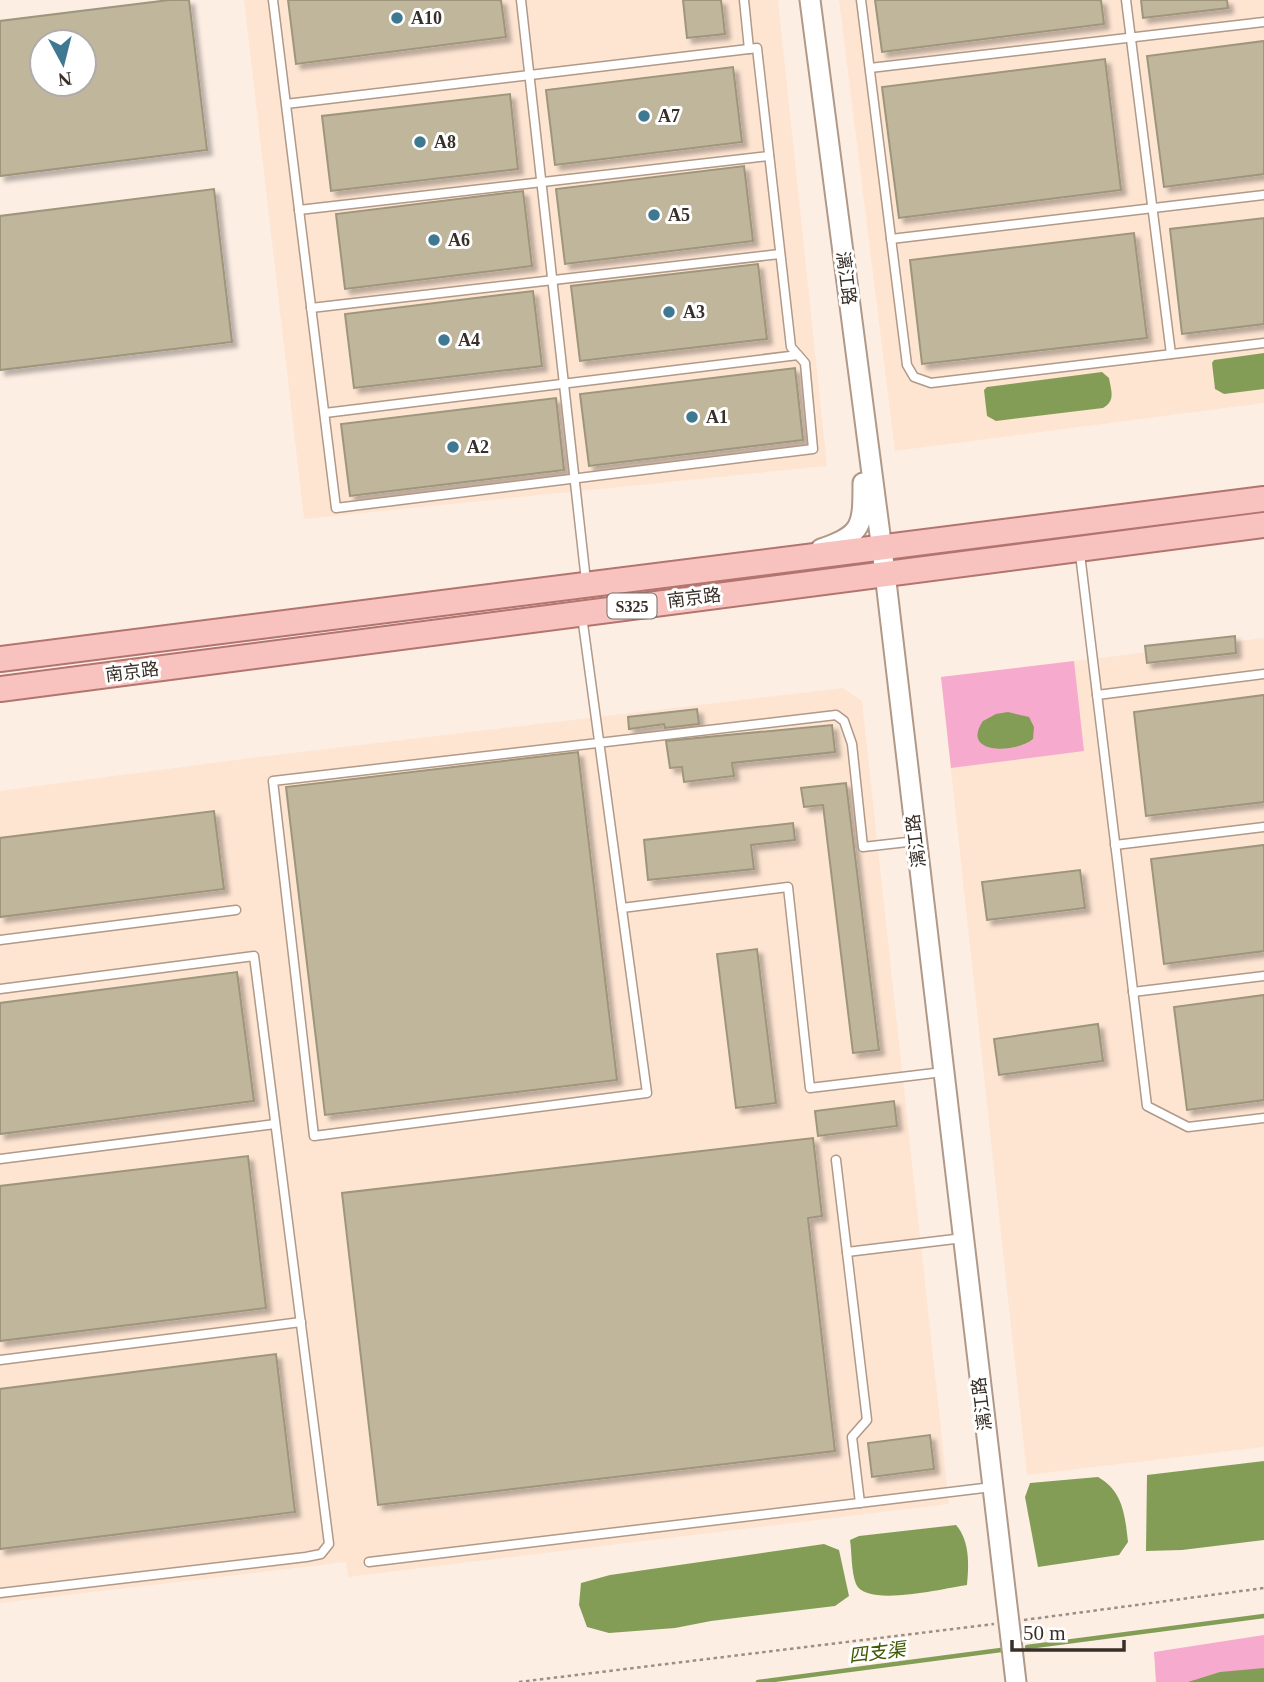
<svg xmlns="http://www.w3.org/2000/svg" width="1264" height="1682" viewBox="0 0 1264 1682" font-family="'Times New Roman','Noto Sans SC',serif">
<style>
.built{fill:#fee5d2}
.green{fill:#f5aace}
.water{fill:#849d56}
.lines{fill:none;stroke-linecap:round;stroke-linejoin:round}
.stream{stroke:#849d56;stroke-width:4.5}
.building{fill:#bfb69c;stroke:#9e967c;stroke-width:2;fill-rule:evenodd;filter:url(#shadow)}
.service-casing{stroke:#b09988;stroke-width:11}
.tertiary-casing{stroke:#b09988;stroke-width:23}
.primary-casing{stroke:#b2746e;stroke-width:28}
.path{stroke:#9a8e85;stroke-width:2.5;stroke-dasharray:3.5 3.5;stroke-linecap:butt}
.service{stroke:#fff;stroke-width:8}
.tertiary{stroke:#fff;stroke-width:19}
.primary{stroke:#f8c2bf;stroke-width:24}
.poi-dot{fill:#3e7991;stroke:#fff;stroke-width:2.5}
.labels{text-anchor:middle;stroke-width:6;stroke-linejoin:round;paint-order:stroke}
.shield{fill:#fff;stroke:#746d68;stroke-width:2}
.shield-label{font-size:16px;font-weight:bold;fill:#382f28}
.poi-label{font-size:18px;font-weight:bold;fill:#382f28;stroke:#fff;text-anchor:start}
.street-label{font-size:18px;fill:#382f28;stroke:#fff}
.water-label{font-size:19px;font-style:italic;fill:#415702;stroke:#fff}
</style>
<defs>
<filter id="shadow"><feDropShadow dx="5" dy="5" stdDeviation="2" flood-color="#0004"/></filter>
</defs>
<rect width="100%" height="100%" fill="#fdeee3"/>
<g class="built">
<path d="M 244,0 L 778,0 L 827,466 L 304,519 Z"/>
<path d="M 839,0 L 1264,0 L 1264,403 L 895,451 Z"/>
<path d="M 1264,638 L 1264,1447 L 1027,1475 L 941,677 Z"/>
<path d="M 843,688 L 862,701 L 949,1504 L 348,1577 L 346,1562 L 0,1603 L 0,791 L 250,758 Z"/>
</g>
<g class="green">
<path d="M 1074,661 L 1084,751 L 951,768 L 941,677 Z"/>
<path d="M 1264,1635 L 1264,1682 L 1156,1682 L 1154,1652 Z"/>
</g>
<g class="water">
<path d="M 1264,353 L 1264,389 L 1224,394 L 1215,389 L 1212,363 L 1214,360 Z"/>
<path d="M 1102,372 L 1109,378 C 1111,390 1116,401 1103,408 L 996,421 L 987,416 L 984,390 L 987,387 Z"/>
<path d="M 1008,712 L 1029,717 L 1034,727 L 1033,739 C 1015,754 960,754 983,721 L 996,714 Z"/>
<path d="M 1264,1461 L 1264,1540 L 1182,1550 L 1146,1551 L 1147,1475 Z"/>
<path d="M 1098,1477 C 1123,1491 1125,1515 1128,1542 L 1119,1555 L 1038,1567 L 1025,1497 L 1030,1483 Z"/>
<path d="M 956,1525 C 970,1541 969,1565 967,1585 C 945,1588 866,1608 856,1584 C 851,1571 852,1553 850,1540 L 859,1536 Z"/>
<path d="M 824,1544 L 839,1550 L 849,1596 L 835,1606 L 711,1621 L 675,1628 L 609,1633 L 587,1627 L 579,1605 L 581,1583 L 610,1575 Z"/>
<path d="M 1264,1668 L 1264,1682 L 1188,1682 L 1220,1672 Z"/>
</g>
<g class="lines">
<g class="stream">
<path d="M 1027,1647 L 1264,1616"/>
<path d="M 758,1682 L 1001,1650"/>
</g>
</g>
<g class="building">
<path d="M 169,0 L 189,0 L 207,150 L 0,176 L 0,21 ZM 42,42 L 84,42 L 84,84 L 42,84 Z"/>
<path d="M 288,0 L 501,0 L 506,37 L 296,64 Z"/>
<path d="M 683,0 L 721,0 L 725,34 L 687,38 Z"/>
<path d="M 875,0 L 1101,0 L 1104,24 L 882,52 Z"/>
<path d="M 1141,0 L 1227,0 L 1228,8 L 1143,18 Z"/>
<path d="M 1264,41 L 1264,174 L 1164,187 L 1147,56 Z"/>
<path d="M 1105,59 L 1121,190 L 899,218 L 882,87 Z"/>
<path d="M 733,67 L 742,142 L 555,165 L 546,90 Z"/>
<path d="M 510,94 L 518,169 L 331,191 L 322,116 Z"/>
<path d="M 744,166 L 753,241 L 565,264 L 556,189 Z"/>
<path d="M 214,189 L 232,342 L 0,370 L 0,216 Z"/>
<path d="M 523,191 L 532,266 L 345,289 L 336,214 Z"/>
<path d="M 1264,218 L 1264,324 L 1182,334 L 1170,229 Z"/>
<path d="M 1134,233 L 1147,338 L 922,364 L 910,260 Z"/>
<path d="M 758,264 L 767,339 L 580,361 L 571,286 Z"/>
<path d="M 533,291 L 542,366 L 354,388 L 345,314 Z"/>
<path d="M 795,368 L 803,440 L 589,466 L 580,394 Z"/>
<path d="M 556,398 L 564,470 L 350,496 L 341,424 Z"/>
<path d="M 1235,636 L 1236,653 L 1147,663 L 1145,646 Z"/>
<path d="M 1264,695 L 1264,802 L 1146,816 L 1134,712 Z"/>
<path d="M 697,709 L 699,724 L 665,728 L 664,724 L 629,729 L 628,717 Z"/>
<path d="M 832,725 L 835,752 L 732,763 L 734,776 L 684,782 L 682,767 L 670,768 L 666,741 Z"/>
<path d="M 578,752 L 617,1080 L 325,1115 L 286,787 Z"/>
<path d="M 846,783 L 879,1050 L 853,1053 L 823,805 L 804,807 L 801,788 Z"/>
<path d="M 214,811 L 224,889 L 0,917 L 0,838 Z"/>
<path d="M 793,823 L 795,840 L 751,845 L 754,869 L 648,880 L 644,840 Z"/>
<path d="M 1264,845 L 1264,951 L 1164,964 L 1151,859 Z"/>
<path d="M 1080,870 L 1085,908 L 987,920 L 982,882 Z"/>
<path d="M 757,949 L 776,1103 L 736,1108 L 717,954 Z"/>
<path d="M 237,972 L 254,1101 L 0,1134 L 0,1003 Z"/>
<path d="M 1264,995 L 1264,1100 L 1187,1110 L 1174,1007 Z"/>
<path d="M 1098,1024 L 1103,1061 L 999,1075 L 994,1039 Z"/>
<path d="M 894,1101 L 897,1126 L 818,1136 L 815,1111 Z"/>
<path d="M 813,1138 L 822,1216 L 808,1218 L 835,1451 L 378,1505 L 342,1193 Z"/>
<path d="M 248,1156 L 266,1308 L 0,1341 L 0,1186 Z"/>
<path d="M 276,1354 L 295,1512 L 0,1549 L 0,1389 Z"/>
<path d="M 930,1435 L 934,1469 L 872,1477 L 868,1443 Z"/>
</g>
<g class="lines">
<g class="service-casing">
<g id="service">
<path d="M 273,0 L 336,508 L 813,449 L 805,363 L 791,347 L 757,48 L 286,104"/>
<path d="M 521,0 L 586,581"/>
<path d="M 744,0 L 749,49"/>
<path d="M 861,0 L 907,365 L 914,377 L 931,383 L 1264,343"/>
<path d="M 1126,0 L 1171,354"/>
<path d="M 870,68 L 1264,22"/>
<path d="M 299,210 L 769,156"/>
<path d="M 891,239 L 1264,195"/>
<path d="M 311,308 L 780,254"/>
<path d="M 325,413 L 798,355"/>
<path d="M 1080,554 L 1147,1106 L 1188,1127 L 1264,1118"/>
<path d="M 582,616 C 604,775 625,934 647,1093 L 314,1136 L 273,781 L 836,715 L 844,721 L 852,744 L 863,847 L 916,841"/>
<path d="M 1097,695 L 1264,674"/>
<path d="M 1115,845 L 1264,827"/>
<path d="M 622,908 L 788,887 L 810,1088 L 943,1072"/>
<path d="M 0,940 L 236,910"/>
<path d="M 0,989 L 254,956 L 329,1544 L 321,1554 L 306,1557 L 0,1593"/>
<path d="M 1133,992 L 1264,976"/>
<path d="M 0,1159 L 275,1124"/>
<path d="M 836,1160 L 867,1420 L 852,1437 L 860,1503"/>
<path d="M 847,1252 L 963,1238"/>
<path d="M 0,1360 L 301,1322"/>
<path d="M 369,1562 L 992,1487"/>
</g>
</g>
<g class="tertiary-casing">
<g id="tertiary">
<path d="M 810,0 L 885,573 L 1016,1682"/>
<path d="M 821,549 C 863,535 863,525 863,483"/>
</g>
</g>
<g class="primary-casing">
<g id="primary">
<path d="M 0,659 L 1264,499"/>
<path d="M 0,689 L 1264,525"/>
</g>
</g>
<g class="path">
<path d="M 1024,1620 L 1264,1588"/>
<path d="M 519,1682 L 994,1624"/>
</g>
<use href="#service" class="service"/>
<use href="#tertiary" class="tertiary"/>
<use href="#primary" class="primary"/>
</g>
<g class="poi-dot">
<circle cx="397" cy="18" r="7"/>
<circle cx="644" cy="116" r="7"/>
<circle cx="420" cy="142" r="7"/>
<circle cx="654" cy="215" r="7"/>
<circle cx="434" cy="240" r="7"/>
<circle cx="669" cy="312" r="7"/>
<circle cx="444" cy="340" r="7"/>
<circle cx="692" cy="417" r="7"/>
<circle cx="453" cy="447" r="7"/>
</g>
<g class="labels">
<rect class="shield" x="607.5" y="593.5" width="49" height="25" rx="5"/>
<g class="shield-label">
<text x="632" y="612">S325</text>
</g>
<g class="poi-label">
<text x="411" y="24">A10</text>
<text x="658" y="122">A7</text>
<text x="434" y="148">A8</text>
<text x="668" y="221">A5</text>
<text x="448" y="246">A6</text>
<text x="683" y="318">A3</text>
<text x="458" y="346">A4</text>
<text x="706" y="423">A1</text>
<text x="467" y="453">A2</text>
</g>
<g class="street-label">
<text transform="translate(846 278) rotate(83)" y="6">漓江路</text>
<text transform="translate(694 598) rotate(-7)" y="6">南京路</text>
<text transform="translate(132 672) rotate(-7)" y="6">南京路</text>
<text transform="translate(916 841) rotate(-97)" y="6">漓江路</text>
<text transform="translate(982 1404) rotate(-97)" y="6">漓江路</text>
</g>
<g class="water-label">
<text transform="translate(877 1652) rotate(-7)" y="7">四支渠</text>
</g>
</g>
<g transform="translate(63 63) rotate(173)"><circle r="33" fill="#ffffff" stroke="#afaca9" stroke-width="2"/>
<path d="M0-5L12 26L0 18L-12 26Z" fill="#3e7991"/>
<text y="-10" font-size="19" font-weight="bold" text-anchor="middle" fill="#382f28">N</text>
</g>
<path d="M1012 1640v10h112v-10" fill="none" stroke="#382f28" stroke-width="3.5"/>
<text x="1023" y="1640" font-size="21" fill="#382f28" stroke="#ffffff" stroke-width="5" paint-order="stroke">50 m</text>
</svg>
